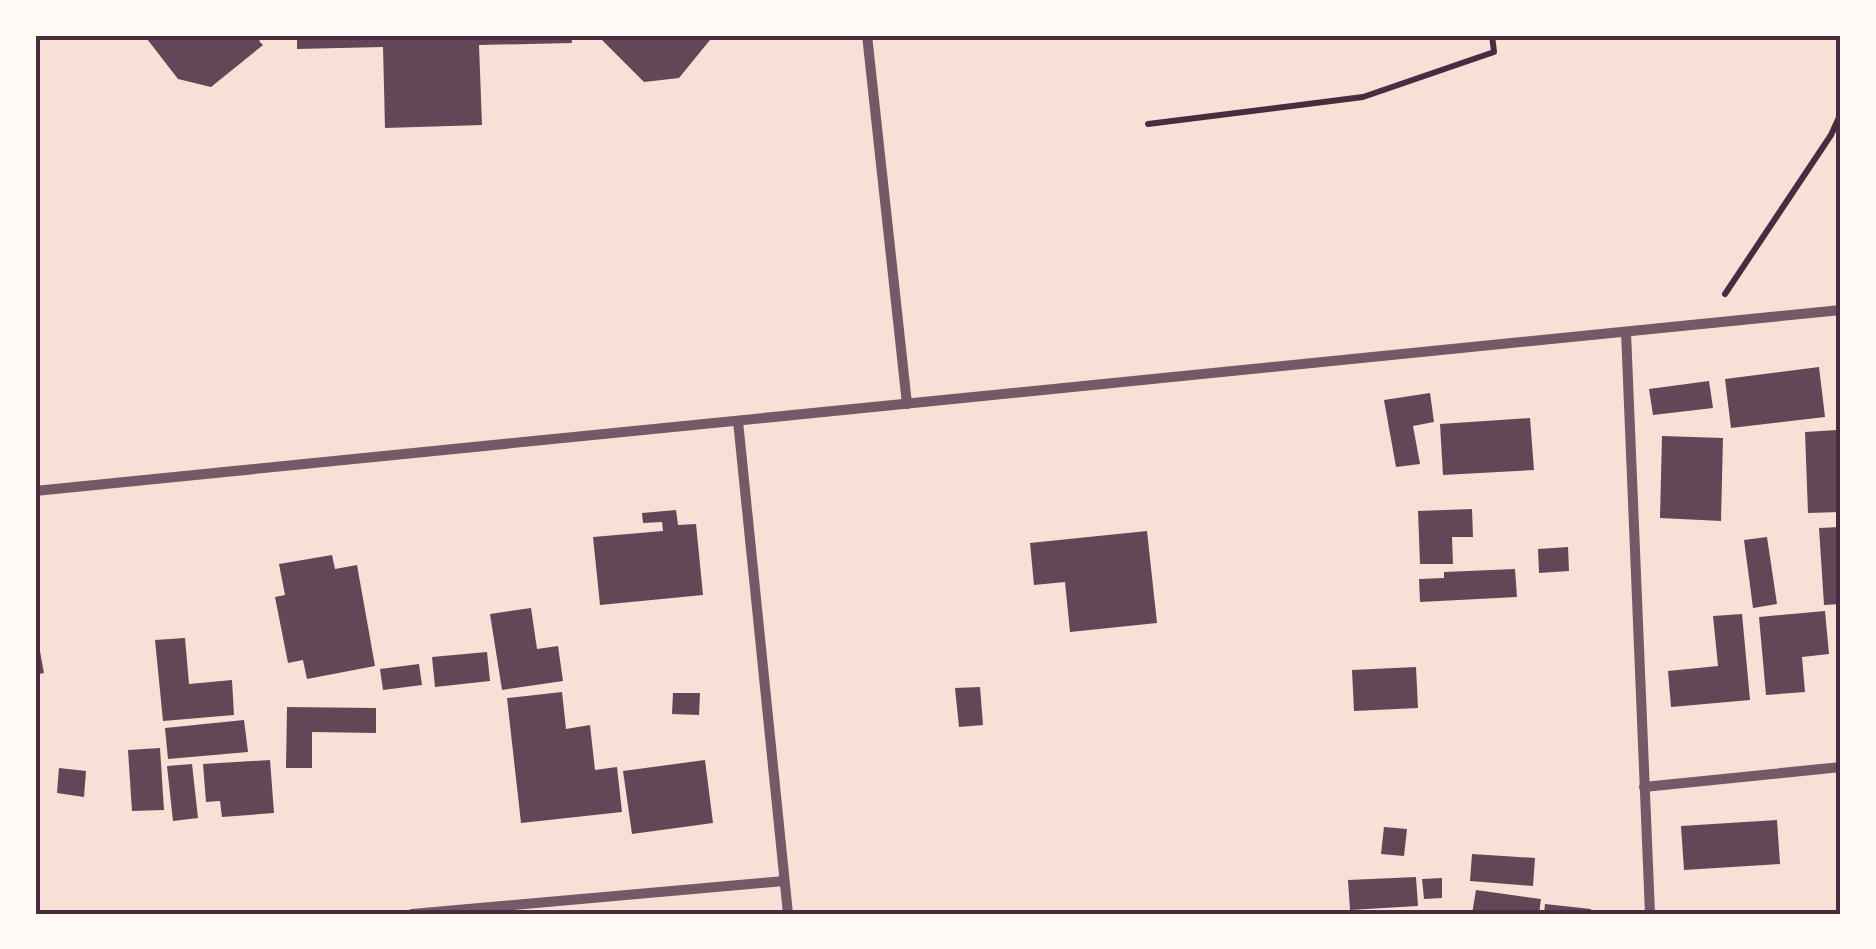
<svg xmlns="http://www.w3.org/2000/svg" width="1876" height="949" viewBox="0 0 1876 949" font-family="Helvetica,sans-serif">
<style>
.building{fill:#644757}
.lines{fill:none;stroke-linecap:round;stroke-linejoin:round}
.path{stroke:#4a2c40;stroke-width:6}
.minor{stroke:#755966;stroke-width:10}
.neatline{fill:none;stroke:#4a2c40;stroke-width:4}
</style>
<rect width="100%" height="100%" fill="#f7e1d7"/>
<g class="building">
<path d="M 144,35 L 266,35 L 259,41 L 263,45 L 211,87 L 178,79 Z"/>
<path d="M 297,35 L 571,35 L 572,43 L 479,45 L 482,125 L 385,128 L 383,47 L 297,49 Z"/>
<path d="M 607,35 L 714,35 L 679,78 L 644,82 L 602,40 Z"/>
<path d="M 1819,367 L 1825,417 L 1731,428 L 1725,379 Z"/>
<path d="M 1709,381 L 1713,408 L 1653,415 L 1649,389 Z"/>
<path d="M 1430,393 L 1434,422 L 1413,426 L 1420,464 L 1396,467 L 1384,400 Z"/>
<path d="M 1530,418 L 1534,470 L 1443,475 L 1440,424 Z"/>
<path d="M 1837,430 L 1840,512 L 1808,513 L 1805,432 Z"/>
<path d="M 1662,436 L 1723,438 L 1721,521 L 1660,518 Z"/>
<path d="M 1472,509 L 1473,537 L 1452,537 L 1453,564 L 1420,564 L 1418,511 Z"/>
<path d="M 676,510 L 678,525 L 696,524 L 703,595 L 600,605 L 593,537 L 663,531 L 662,522 L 643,523 L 642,513 Z"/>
<path d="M 1841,527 L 1841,604 L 1824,605 L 1819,528 Z"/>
<path d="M 1147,531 L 1157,623 L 1070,632 L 1065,582 L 1034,585 L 1030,543 Z"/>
<path d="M 1767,537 L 1777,604 L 1753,608 L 1744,540 Z"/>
<path d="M 1568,547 L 1569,571 L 1539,573 L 1538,549 Z"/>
<path d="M 332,555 L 335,569 L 357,565 L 375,666 L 307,679 L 303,660 L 288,663 L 275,597 L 285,595 L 279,564 Z"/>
<path d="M 1515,569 L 1517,597 L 1420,602 L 1419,579 L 1444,578 L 1444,572 Z"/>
<path d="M 531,608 L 537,649 L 558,646 L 563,681 L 502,690 L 490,614 Z"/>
<path d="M 1825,611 L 1829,654 L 1802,657 L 1805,692 L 1766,695 L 1759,617 Z"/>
<path d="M 1742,614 L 1750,700 L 1671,707 L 1668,671 L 1718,666 L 1713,616 Z"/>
<path d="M 35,624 L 44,673 L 35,675 Z"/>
<path d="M 185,638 L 189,684 L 232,680 L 234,715 L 163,721 L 155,640 Z"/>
<path d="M 487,652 L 490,681 L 435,687 L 432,657 Z"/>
<path d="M 419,664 L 422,685 L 383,690 L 380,669 Z"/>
<path d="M 1416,667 L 1418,708 L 1354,711 L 1352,670 Z"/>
<path d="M 980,687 L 983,725 L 959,727 L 955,688 Z"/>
<path d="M 562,692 L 566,729 L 590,725 L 595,770 L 617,767 L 622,812 L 521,823 L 507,698 Z"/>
<path d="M 673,693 L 700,693 L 699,715 L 672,714 Z"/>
<path d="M 287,707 L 376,708 L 376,733 L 312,732 L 312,768 L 286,768 Z"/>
<path d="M 244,720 L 248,752 L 168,759 L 165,728 Z"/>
<path d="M 160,748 L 164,810 L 132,811 L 128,750 Z"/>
<path d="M 270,760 L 274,813 L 222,817 L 220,801 L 206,802 L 203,764 Z"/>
<path d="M 705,760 L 713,823 L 632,834 L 623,771 Z"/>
<path d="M 192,764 L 198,818 L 173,821 L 167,766 Z"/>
<path d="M 59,768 L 86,771 L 84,797 L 57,793 Z"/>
<path d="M 1777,820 L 1780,864 L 1684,870 L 1681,826 Z"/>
<path d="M 1384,827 L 1407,829 L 1404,856 L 1381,854 Z"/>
<path d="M 1472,854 L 1535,858 L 1533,886 L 1470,881 Z"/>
<path d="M 1416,877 L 1418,906 L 1350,910 L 1348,880 Z"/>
<path d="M 1442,878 L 1442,898 L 1424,899 L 1422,879 Z"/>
<path d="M 1476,890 L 1541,899 L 1539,914 L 1472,914 Z"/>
<path d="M 1545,904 L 1591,909 L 1591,914 L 1544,914 Z"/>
</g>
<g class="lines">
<g class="path">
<path d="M 1148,124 L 1363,97 L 1494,52 L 1492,35"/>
<path d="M 1725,294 L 1831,135 L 1841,113"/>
</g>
<g class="minor">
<path d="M 867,35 L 907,404"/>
<path d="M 1626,332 L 1650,914"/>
<path d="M 738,421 L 788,914"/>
<path d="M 35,491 L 1841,310"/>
<path d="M 1644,787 L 1841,767"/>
<path d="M 412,914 L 784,881"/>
</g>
</g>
<rect width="1876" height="949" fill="none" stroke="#fffaf5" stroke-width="75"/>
<rect x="38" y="38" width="1800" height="874" class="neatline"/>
</svg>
